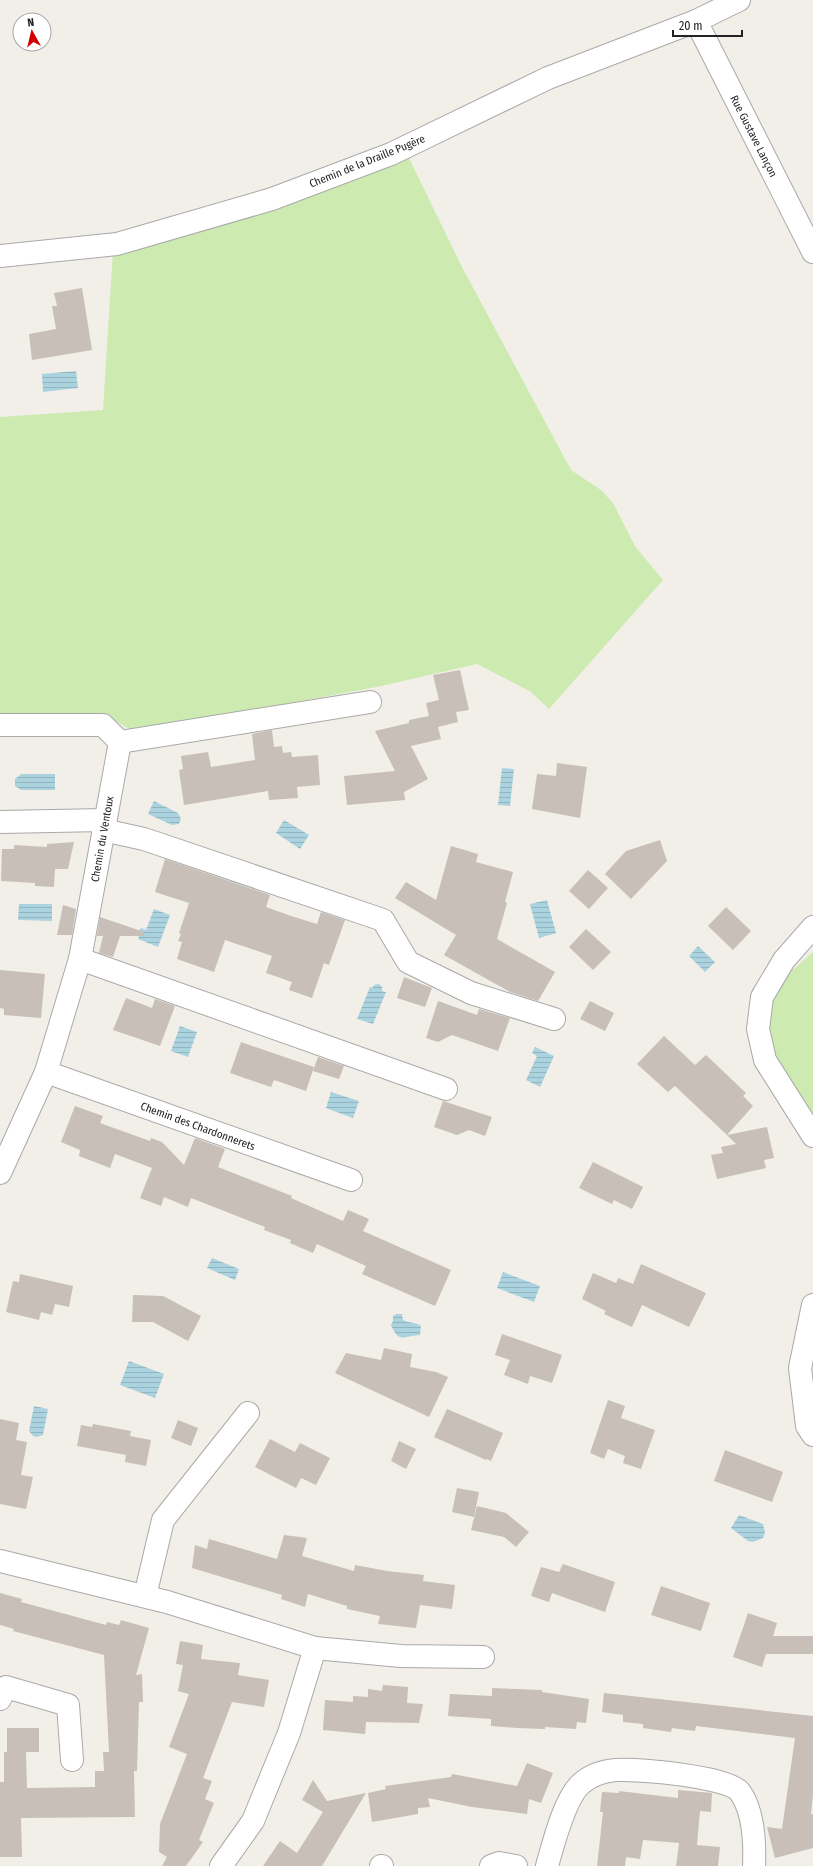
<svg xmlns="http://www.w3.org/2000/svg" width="813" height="1866" viewBox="0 0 813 1866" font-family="'Fira Sans Condensed',sans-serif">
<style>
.grass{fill:#cdebb0}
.water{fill:url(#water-rules)}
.building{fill:#c7bfb8}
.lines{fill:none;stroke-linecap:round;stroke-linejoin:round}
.street-casing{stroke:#a9a9a9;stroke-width:24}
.street{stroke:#fff;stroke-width:22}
.labels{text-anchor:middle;stroke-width:3;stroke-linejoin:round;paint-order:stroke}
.street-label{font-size:11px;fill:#222;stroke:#fff}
</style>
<defs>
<pattern id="water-rules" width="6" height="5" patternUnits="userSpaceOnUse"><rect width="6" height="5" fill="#aad3df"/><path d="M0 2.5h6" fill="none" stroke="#92b5bf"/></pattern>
</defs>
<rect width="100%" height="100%" fill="#f2efe9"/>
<g class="grass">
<path d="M 407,154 L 463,269 L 571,470 L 601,490 L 613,503 L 635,546 L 663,580 L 549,709 L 531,692 L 477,664 L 377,687 L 134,732 L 109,717 L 0,719 L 0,417 L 103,410 L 113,251 Z"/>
<path d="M 813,952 L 813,1114 L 766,1041 L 764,995 Z"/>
</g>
<g class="water">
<path d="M 76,371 L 78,388 L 43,392 L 42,374 Z"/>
<path d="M 502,768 L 514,769 L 510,806 L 498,805 Z"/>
<path d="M 21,774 L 55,774 L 55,790 L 21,790 L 15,786 L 15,779 Z"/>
<path d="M 154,801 L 178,813 L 181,819 L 179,824 L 172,825 L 148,814 Z"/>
<path d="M 284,820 L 309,835 L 300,849 L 276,833 Z"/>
<path d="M 547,900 L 556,933 L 539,938 L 530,904 Z"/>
<path d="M 19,904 L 52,904 L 52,921 L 18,920 Z"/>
<path d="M 154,909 L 170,915 L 158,947 L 138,939 L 139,937 L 136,934 L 141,928 L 146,930 Z"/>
<path d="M 698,946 L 715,962 L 705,972 L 689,956 Z"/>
<path d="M 379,984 L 382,987 L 382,991 L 386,992 L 373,1024 L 357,1019 L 370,987 L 372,988 L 374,985 Z"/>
<path d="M 180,1026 L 197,1032 L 188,1057 L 171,1051 Z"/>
<path d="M 535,1047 L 554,1056 L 540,1087 L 526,1080 L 537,1056 L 532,1053 Z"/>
<path d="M 331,1092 L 359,1101 L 353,1118 L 326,1108 Z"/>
<path d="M 212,1258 L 239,1269 L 235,1280 L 207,1268 Z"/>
<path d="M 503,1272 L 540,1286 L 534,1302 L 497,1288 Z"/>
<path d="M 396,1314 L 402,1314 L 403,1320 C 409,1323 416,1322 421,1326 L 420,1335 C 406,1335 399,1345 391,1325 L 393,1321 L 393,1316 Z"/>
<path d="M 129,1361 L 164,1374 L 155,1398 L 120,1385 Z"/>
<path d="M 34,1406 L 48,1409 L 43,1435 L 37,1437 L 33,1436 L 29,1431 Z"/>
<path d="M 739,1515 L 763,1524 L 765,1532 L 763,1538 L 753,1542 L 748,1541 L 731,1528 Z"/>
</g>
<g class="building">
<path d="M 82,288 L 92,350 L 32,360 L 29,334 L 56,329 L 52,306 L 57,306 L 54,293 Z"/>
<path d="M 460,670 L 469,710 L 456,712 L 458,722 L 438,727 L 441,739 L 411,746 L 428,779 L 404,792 L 405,800 L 347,805 L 344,776 L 395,771 L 375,731 L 409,723 L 409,720 L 429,716 L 426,703 L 439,700 L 433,675 Z"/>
<path d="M 272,730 L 274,747 L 282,746 L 283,753 L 291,752 L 292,757 L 318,755 L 320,785 L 297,787 L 298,798 L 269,800 L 268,791 L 184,805 L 179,770 L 183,769 L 181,756 L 208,752 L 211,767 L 255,760 L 252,734 Z"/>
<path d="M 557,763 L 587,767 L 580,818 L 532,809 L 537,774 L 556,776 Z"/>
<path d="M 660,840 L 667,861 L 631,899 L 605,874 L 626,851 Z"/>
<path d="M 74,842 L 68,869 L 55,869 L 54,887 L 35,886 L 35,883 L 1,881 L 2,849 L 14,849 L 14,845 L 47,847 L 47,844 Z"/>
<path d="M 451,846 L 478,854 L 476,862 L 513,872 L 505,902 L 507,903 L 497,939 L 555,972 L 538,1001 L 510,992 L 444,955 L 456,935 L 395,898 L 406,882 L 436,900 Z"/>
<path d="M 165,859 L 270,895 L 266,907 L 291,916 L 317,924 L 321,912 L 345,920 L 329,965 L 324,963 L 312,998 L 289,990 L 292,982 L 266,973 L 272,956 L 225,940 L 214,972 L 177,959 L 182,942 L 178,941 L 181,934 L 179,933 L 189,903 L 155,892 Z"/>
<path d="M 588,870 L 608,888 L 589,909 L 569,891 Z"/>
<path d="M 63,905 L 76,909 L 72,935 L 57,935 Z"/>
<path d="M 726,907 L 751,931 L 733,950 L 708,926 Z"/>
<path d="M 100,917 L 144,932 L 144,936 L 120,936 L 113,957 L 99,953 L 103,936 L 97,936 Z"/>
<path d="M 586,929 L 611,952 L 593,970 L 569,947 Z"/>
<path d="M 0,970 L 45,974 L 41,1018 L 4,1015 L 4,1009 L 0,1008 Z"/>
<path d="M 404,977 L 432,988 L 425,1007 L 397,998 Z"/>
<path d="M 126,998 L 152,1008 L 155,999 L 175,1006 L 160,1046 L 113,1030 Z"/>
<path d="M 438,1001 L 477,1015 L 479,1009 L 510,1018 L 498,1051 L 452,1035 L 438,1042 L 426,1038 Z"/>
<path d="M 590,1001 L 614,1013 L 605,1031 L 580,1019 Z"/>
<path d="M 664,1036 L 695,1065 L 706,1055 L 746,1093 L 743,1096 L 753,1106 L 727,1135 L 675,1086 L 668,1092 L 637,1064 Z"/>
<path d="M 241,1042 L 314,1067 L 306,1091 L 274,1080 L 271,1087 L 230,1073 Z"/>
<path d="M 318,1057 L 344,1066 L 339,1079 L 313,1071 Z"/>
<path d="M 443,1101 L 492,1117 L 485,1136 L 469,1130 L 457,1135 L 434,1127 Z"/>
<path d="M 75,1106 L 103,1116 L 100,1123 L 150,1141 L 151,1138 L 162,1142 L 184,1165 L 195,1138 L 225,1149 L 218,1167 L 292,1196 L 291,1198 L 343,1221 L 348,1210 L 369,1219 L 363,1231 L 451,1270 L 435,1306 L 362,1274 L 366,1266 L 317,1244 L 313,1253 L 290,1243 L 291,1240 L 264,1230 L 265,1227 L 191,1198 L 188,1207 L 164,1197 L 161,1206 L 140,1198 L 152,1168 L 115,1154 L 110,1168 L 79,1156 L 80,1150 L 61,1142 Z"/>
<path d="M 767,1127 L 774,1158 L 764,1160 L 766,1168 L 717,1179 L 711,1155 L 723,1153 L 721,1147 L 736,1144 L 727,1135 Z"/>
<path d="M 593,1162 L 643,1187 L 632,1209 L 614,1200 L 612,1204 L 579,1188 Z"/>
<path d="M 641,1264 L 706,1293 L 689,1327 L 642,1305 L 632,1327 L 604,1314 L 606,1311 L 582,1299 L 593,1273 L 616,1283 L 618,1278 L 633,1284 Z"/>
<path d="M 20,1274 L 73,1286 L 69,1307 L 55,1304 L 52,1315 L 41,1312 L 39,1320 L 6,1312 L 13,1281 L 19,1282 Z"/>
<path d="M 133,1295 L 163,1296 L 201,1316 L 188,1341 L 153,1322 L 132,1322 Z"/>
<path d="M 502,1334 L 562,1355 L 552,1383 L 530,1376 L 528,1384 L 504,1375 L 510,1360 L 495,1355 Z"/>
<path d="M 384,1348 L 412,1354 L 410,1367 L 436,1372 L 448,1377 L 429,1417 L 335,1373 L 346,1353 L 381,1360 Z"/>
<path d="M 608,1400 L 625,1406 L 621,1418 L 655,1430 L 641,1469 L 623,1463 L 625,1456 L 608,1449 L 604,1459 L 590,1453 Z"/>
<path d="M 447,1409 L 503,1433 L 491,1461 L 487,1459 L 486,1460 L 434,1437 Z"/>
<path d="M 0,1419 L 19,1423 L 16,1440 L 27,1442 L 21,1475 L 33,1477 L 26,1509 L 0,1504 Z"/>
<path d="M 178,1420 L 198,1428 L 191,1446 L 171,1438 Z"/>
<path d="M 93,1424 L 131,1431 L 130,1436 L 151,1440 L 146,1466 L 125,1462 L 126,1455 L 77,1446 L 81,1425 L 92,1427 Z"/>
<path d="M 270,1439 L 295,1452 L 300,1443 L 330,1458 L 316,1485 L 301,1478 L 296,1488 L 255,1467 Z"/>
<path d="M 399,1441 L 416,1449 L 406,1469 L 391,1461 Z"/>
<path d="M 725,1450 L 783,1472 L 772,1502 L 714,1481 Z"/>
<path d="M 457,1488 L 479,1492 L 474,1517 L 452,1512 Z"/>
<path d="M 477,1506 L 506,1513 L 529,1532 L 516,1547 L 504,1537 L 471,1530 Z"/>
<path d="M 284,1535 L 307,1538 L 302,1556 L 354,1571 L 355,1565 L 387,1571 L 424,1575 L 423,1581 L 455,1585 L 452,1609 L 420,1605 L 416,1628 L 378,1624 L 380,1616 L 347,1609 L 347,1606 L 308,1594 L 305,1607 L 281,1599 L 282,1595 L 192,1568 L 195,1545 L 207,1549 L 209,1539 L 277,1559 Z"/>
<path d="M 563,1564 L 615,1582 L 605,1612 L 552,1593 L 549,1602 L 531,1596 L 541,1567 L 559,1572 Z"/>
<path d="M 661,1586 L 710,1603 L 701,1631 L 651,1615 Z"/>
<path d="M 0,1593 L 22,1599 L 21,1602 L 106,1625 L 107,1622 L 119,1625 L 121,1620 L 149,1628 L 136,1675 L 142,1674 L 143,1702 L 139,1702 L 137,1771 L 134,1771 L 135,1817 L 21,1818 L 22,1857 L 0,1857 L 0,1782 L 4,1782 L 4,1752 L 7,1752 L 7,1728 L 39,1728 L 39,1752 L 26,1752 L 27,1788 L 95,1787 L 95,1771 L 104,1771 L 103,1752 L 109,1752 L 104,1655 L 13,1631 L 14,1629 L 0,1625 Z"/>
<path d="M 748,1613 L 777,1623 L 773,1636 L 813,1636 L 813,1654 L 766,1654 L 762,1667 L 733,1657 Z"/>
<path d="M 180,1641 L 203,1645 L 201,1659 L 240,1663 L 238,1675 L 269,1680 L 264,1707 L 232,1702 L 203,1778 L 212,1781 L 205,1799 L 214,1803 L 199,1840 L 203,1842 L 186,1866 L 162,1866 L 167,1857 L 159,1852 L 160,1824 L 187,1754 L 169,1747 L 189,1694 L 178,1691 L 183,1665 L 176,1664 Z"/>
<path d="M 383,1685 L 408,1687 L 407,1703 L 423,1704 L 419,1723 L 366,1722 L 365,1734 L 323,1730 L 325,1700 L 353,1702 L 353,1696 L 368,1697 L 368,1689 L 382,1691 Z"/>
<path d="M 492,1688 L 542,1690 L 542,1692 L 589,1699 L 586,1723 L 577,1722 L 576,1729 L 545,1727 L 545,1729 L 517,1728 L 491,1726 L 491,1719 L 448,1716 L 450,1694 L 492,1696 Z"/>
<path d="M 604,1693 L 813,1716 L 813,1794 L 811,1814 L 813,1814 L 813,1848 L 775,1858 L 767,1827 L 782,1829 L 795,1738 L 696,1726 L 695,1731 L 672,1728 L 671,1732 L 643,1728 L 643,1724 L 623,1722 L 623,1715 L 602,1712 Z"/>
<path d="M 527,1763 L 553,1773 L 541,1803 L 529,1799 L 527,1814 L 472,1807 L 428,1798 L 430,1807 L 418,1808 L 418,1814 L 372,1822 L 368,1793 L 386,1789 L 385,1786 L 451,1777 L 452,1774 L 517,1786 Z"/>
<path d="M 313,1780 L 327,1801 L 366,1793 L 322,1866 L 263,1866 L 280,1841 L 297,1853 L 323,1812 L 302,1800 Z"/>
<path d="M 678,1790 L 712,1793 L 711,1812 L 700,1811 L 697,1845 L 720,1847 L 718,1866 L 676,1866 L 679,1843 L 643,1840 L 640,1859 L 626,1857 L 625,1866 L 597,1866 L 603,1812 L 600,1812 L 602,1792 L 619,1793 L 619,1791 L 678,1798 Z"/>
</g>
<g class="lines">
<g class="street-casing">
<g id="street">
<path d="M 696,21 L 813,252"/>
<path d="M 0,256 L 117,244 L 272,199 L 391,154 L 548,78 L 696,21 L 739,0"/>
<path d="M 0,725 L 103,725 L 120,742"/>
<path d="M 120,742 L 370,702"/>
<path d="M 0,822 L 105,820"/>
<path d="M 103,830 L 144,839 L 383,920 L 408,962 L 471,993 L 554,1019"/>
<path d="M 813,927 L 784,960 L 762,997 L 758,1029 L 765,1060 L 813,1136"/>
<path d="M 80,959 L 446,1089"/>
<path d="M 46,1072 L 351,1180"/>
<path d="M 0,1173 L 46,1072 L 80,959 L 120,742"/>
<path d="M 813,1305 L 800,1368 L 807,1426 L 813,1435"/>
<path d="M 0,1561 L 167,1602 L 315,1648 L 289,1733 L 253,1821 L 221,1866"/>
<path d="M 145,1596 L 163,1520 L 248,1413"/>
<path d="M 315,1648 L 401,1656 L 483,1657"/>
<path d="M 0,1699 L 6,1687 L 68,1705 L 72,1760"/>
<path d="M 381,1866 L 382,1866"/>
<path d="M 491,1866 L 499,1863 L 516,1866"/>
<path d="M 547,1866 C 553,1845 565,1796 582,1783 C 591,1775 604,1771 616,1770 C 637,1769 728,1776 740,1792 C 754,1812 755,1843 754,1866"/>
</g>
</g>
<use href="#street" class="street"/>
</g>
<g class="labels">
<g class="street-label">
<text transform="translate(754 136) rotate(63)" y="4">Rue Gustave Lançon</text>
<text transform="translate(367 161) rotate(-22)" y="4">Chemin de la Draille Pugère</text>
<text transform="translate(102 839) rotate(-80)" y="4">Chemin du Ventoux</text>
<text transform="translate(198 1126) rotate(20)" y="4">Chemin des Chardonnerets</text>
</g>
</g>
<g transform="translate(32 32) rotate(352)"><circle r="19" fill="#ffffff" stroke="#a7a7a7"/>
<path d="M0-3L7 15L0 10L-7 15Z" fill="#d40000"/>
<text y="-6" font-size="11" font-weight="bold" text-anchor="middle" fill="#222222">N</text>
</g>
<path d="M673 30v6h69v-6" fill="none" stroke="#222222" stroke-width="2"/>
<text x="679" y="30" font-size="12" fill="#222222" stroke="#ffffff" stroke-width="3" paint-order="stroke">20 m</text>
</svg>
